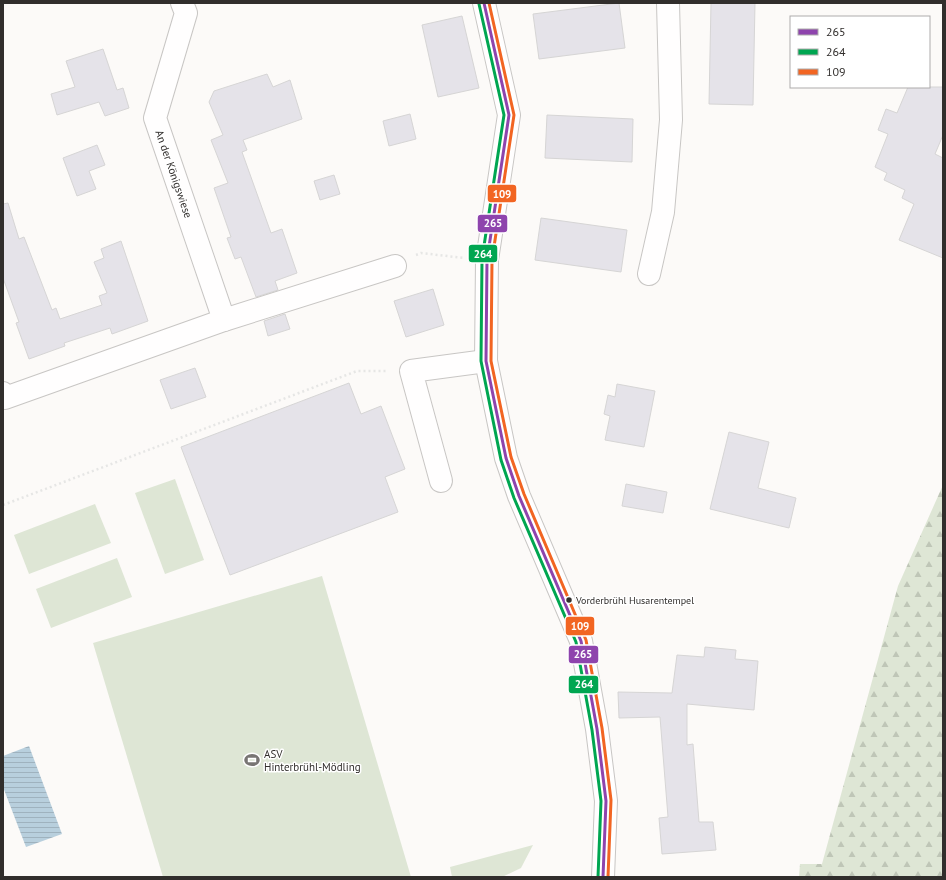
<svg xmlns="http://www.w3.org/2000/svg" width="946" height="880" viewBox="0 0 946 880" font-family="'PT Sans',sans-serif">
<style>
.green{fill:#dee6d5}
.forest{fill:url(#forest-firs)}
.water{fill:url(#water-rules)}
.building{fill:#e5e3e9;stroke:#d6d5d5}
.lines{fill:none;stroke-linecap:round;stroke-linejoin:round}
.minor-casing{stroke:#c8c6c4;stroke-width:24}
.major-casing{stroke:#c8c6c4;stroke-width:24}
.path{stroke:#e6e6e5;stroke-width:2.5;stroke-dasharray:2 3;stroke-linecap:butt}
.minor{stroke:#fffefe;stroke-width:22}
.major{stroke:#fffefe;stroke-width:22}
.bus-1-casing{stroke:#fff;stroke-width:6}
.bus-2-casing{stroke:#fff;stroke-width:6}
.bus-3-casing{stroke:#fff;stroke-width:6}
.bus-1{stroke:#8e44ad;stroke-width:3}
.bus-2{stroke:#00a651;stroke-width:3}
.bus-3{stroke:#f26522;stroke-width:3}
.bus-dot{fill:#312e2c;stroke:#fff;stroke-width:1.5}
.labels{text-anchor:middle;stroke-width:3;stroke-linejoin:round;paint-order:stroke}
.bus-label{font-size:10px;fill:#312e2c;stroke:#fff;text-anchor:start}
.street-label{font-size:11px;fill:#312e2c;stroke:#fff}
.poi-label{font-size:11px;fill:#312e2c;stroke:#fff;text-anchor:start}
.line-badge{stroke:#fff;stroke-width:1.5}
.badge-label{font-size:11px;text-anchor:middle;font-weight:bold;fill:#fff}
</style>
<defs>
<pattern id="forest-firs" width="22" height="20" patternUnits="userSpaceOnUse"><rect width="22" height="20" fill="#dee6d5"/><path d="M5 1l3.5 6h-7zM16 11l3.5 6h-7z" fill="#bfc6b7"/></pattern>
<pattern id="water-rules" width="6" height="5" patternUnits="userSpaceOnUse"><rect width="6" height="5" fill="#b8cfdd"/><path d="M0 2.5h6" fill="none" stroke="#9fb2be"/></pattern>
</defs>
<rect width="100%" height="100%" fill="#fcfaf8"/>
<g class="green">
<path d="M 175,479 L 204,560 L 165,574 L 135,493 Z"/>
<path d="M 95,504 L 111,543 L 29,574 L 14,535 Z"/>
<path d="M 117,558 L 132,597 L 51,628 L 36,589 Z"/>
<path d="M 322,576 L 411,877 L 163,877 L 93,643 Z"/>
<path d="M 533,845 L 521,868 L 502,877 L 452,877 L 450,867 Z"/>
</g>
<path class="forest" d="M 943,485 L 943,877 L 799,877 L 800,864 L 822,864 L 898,586 Z"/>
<path class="water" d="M 29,746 L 62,834 L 26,847 L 3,787 L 3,756 Z"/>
<g class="building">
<path d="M 619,3 L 625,48 L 539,59 L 533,14 Z"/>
<path d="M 711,3 L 755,3 L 753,105 L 709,104 Z"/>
<path d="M 462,16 L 479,88 L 438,97 L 422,25 Z"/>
<path d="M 103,49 L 117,90 L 123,88 L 129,108 L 105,116 L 99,102 L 57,115 L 51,94 L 75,87 L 66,61 Z"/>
<path d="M 267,74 L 273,87 L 290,80 L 302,119 L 243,140 L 247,150 L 242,152 L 271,233 L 282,229 L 297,273 L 275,281 L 278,290 L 256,297 L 241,257 L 235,259 L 227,238 L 231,237 L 214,188 L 228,183 L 211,140 L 223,135 L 209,102 L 214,91 Z"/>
<path d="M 908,87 L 943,87 L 943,135 L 935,154 L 943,158 L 943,258 L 899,240 L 914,204 L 902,198 L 905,190 L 884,180 L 887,173 L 875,167 L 888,134 L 878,130 L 886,109 L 897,113 Z"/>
<path d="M 410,114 L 416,139 L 389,146 L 383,121 Z"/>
<path d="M 547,115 L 633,119 L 632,162 L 545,158 Z"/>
<path d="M 97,145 L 105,165 L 89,171 L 96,189 L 77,196 L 63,158 Z"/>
<path d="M 334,175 L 340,194 L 320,200 L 314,181 Z"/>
<path d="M 8,203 L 19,239 L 24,237 L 52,310 L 56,308 L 60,319 L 102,305 L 99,296 L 107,293 L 94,262 L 104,258 L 101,249 L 121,241 L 148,321 L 112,334 L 110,328 L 64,343 L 65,346 L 29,359 L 16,323 L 19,322 L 3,278 L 3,204 Z"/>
<path d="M 541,218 L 627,230 L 621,272 L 535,260 Z"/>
<path d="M 433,289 L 444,325 L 406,337 L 394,301 Z"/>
<path d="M 285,314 L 290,329 L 268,336 L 264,321 Z"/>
<path d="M 195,368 L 206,397 L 171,409 L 160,380 Z"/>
<path d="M 349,383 L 361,414 L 381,406 L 405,469 L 385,477 L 398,512 L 230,575 L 181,447 Z"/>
<path d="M 617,384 L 655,391 L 644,447 L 605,440 L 610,416 L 604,414 L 608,395 L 615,397 Z"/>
<path d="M 729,432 L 769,442 L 758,488 L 796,498 L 789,528 L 710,509 Z"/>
<path d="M 626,484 L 667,492 L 663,513 L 622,506 Z"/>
<path d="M 705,647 L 736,650 L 735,659 L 758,661 L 754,710 L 687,704 L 687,745 L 693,744 L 699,822 L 713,822 L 716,850 L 662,854 L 659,818 L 668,817 L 660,717 L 619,718 L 618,692 L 672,693 L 677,655 L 704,657 Z"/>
</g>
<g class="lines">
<g class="minor-casing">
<g id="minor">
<path d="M 182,3 L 186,13 L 155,118 L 224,320"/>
<path d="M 649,274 L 663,212 L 671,120 L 668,3"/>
<path d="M 3,393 L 5,398 L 224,320 L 395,266"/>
<path d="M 441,481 L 411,371 L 486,361"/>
</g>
</g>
<g class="major-casing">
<path id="major" d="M 484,3 L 509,115 L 487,260 L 486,361 L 506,458 L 519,496 L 581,641 L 597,729 L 606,801 L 603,877"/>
</g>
<g class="path">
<path d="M 416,255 L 421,253 L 464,258"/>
<path d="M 3,505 L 357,371 L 388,371"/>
</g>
<use href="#minor" class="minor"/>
<use href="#major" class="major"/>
<g class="bus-1-casing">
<path id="bus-1" d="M 484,3 L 509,115 L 487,260 L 486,361 L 506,458 L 519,496 L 581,641 L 597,729 L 606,801 L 603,877"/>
</g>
<g class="bus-2-casing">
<path id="bus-2" d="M 479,4 L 504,115 L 482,259 L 481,361 L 501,460 L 514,498 L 576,642 L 592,730 L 601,801 L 598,877"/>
</g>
<g class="bus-3-casing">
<path id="bus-3" d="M 489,3 L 514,115 L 492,260 L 491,361 L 511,457 L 524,494 L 586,640 L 602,728 L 611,800 L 608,877"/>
</g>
<use href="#bus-1" class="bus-1"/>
<use href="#bus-2" class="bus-2"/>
<use href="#bus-3" class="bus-3"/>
</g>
<defs>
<g id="stadium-bare" transform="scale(1.2)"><path d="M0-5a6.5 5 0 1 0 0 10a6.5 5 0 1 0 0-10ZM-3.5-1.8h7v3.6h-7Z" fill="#787573" stroke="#fff" stroke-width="2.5" paint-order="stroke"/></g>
</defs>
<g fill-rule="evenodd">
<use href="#stadium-bare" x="252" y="760"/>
</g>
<circle class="bus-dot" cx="569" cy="600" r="3.5"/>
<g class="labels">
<g class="bus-label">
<text x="576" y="604">Vorderbrühl Husarentempel</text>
</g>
<g class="street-label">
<text transform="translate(174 174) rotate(71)" y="4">An der Königswiese</text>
</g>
<g class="poi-label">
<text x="264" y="758">ASV<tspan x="264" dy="13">Hinterbrühl-Mödling</tspan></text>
</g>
</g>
<g class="line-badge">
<rect x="487" y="184" width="30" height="19" rx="4" fill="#f26522"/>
<rect x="477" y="214" width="31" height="19" rx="4" fill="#8e44ad"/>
<rect x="468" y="244" width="30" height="19" rx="4" fill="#00a651"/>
<rect x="565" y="616" width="30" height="20" rx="4" fill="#f26522"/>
<rect x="568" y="645" width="31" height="19" rx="4" fill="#8e44ad"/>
<rect x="568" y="675" width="31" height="19" rx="4" fill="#00a651"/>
</g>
<g class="badge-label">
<text x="502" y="198">109</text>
<text x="493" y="227">265</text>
<text x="483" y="258">264</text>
<text x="580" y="630">109</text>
<text x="583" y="658">265</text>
<text x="584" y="688">264</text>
</g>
<rect width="946" height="880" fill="none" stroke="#312e2c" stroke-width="8"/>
<rect x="790" y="16" width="140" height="72" fill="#ffffff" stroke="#adabab"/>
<rect x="798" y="29" width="20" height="6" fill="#8e44ad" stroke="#adabab"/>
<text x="826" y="36" font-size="12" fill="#312e2c">265</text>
<rect x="798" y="49" width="20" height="6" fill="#00a651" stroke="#adabab"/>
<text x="826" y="56" font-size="12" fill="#312e2c">264</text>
<rect x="798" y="69" width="20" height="6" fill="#f26522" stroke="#adabab"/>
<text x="826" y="76" font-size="12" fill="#312e2c">109</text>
</svg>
